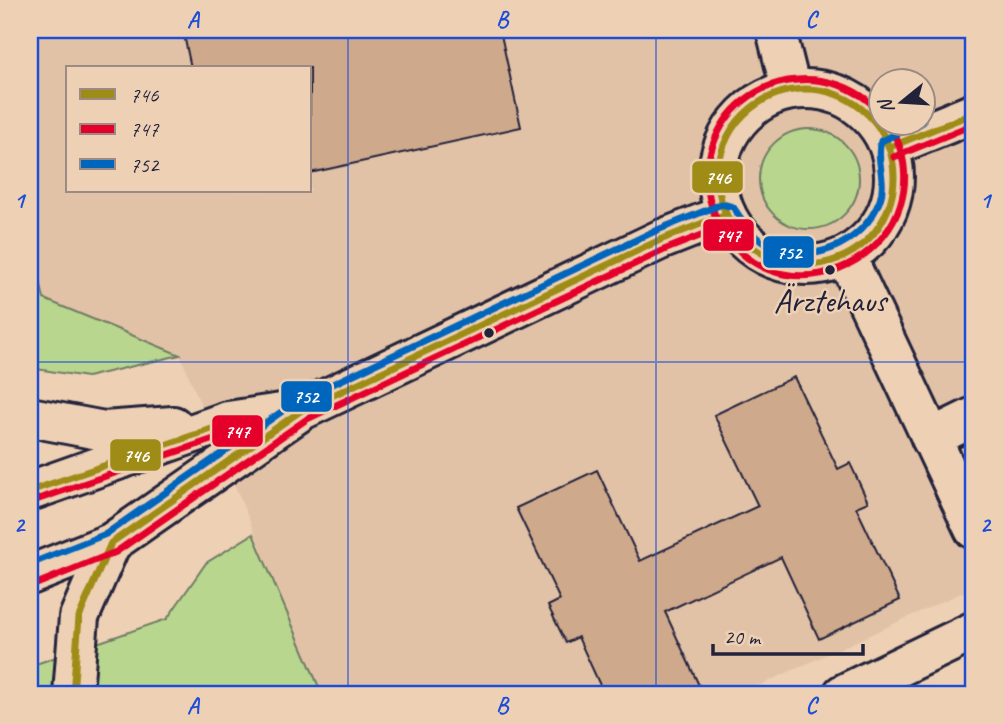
<svg xmlns="http://www.w3.org/2000/svg" width="1004" height="724" viewBox="0 0 1004 724" font-family="Caveat,sans-serif">
<style>
.built{fill:#e1c2a7;fill-rule:evenodd}
.green{fill:#b9d68e;stroke:#6e7c64;stroke-width:2}
.building{fill:#cfa98c;stroke:#22223b;stroke-width:2}
.lines{fill:none;stroke-linecap:round;stroke-linejoin:round}
.minor-casing{stroke:#22223b;stroke-width:44}
.minor{stroke:#eed1b5;stroke-width:38}
.bus-1-casing{stroke:#eed1b5;stroke-width:12}
.bus-2-casing{stroke:#eed1b5;stroke-width:12}
.bus-3-casing{stroke:#eed1b5;stroke-width:12}
.bus-1{stroke:#9f8c17;stroke-width:7}
.bus-2{stroke:#e4002b;stroke-width:7}
.bus-3{stroke:#0065bd;stroke-width:7}
.grid{fill:none;stroke:#1d4ed8;stroke-width:2;stroke-opacity:0.55}
.bus-dot{fill:#22223b;stroke:#eed1b5;stroke-width:2.5}
.labels{text-anchor:middle;stroke-width:5;stroke-linejoin:round;paint-order:stroke}
.bus-label{font-size:33px;fill:#22223b;stroke:#eed1b5}
.line-badge{stroke:#eed1b5;stroke-width:2.5}
.badge-label{font-size:19px;text-anchor:middle;font-weight:bold;fill:#fff}
.neatline{fill:none;stroke:#1d4ed8;stroke-width:2.5}
.grid-label{font-size:23px;text-anchor:middle;font-weight:bold;fill:#1d4ed8}
</style>
<rect width="100%" height="100%" fill="#eed1b5"/>
<filter id="ink" filterUnits="userSpaceOnUse"><feTurbulence type="fractalNoise" baseFrequency=".0143" numOctaves="2"/><feDisplacementMap in="SourceGraphic" scale="14" xChannelSelector="R" yChannelSelector="G"/><feConvolveMatrix kernelMatrix="1 2 1 2 8 2 1 2 1" color-interpolation-filters="sRGB"/></filter>
<g filter="url(#ink)">
<path class="built" d="M 30,30 L 974,30 L 974,587 L 741,694 L 322,694 L 180,355 L 44,299 L 30,234 ZM 68,68 L 310,68 L 310,191 L 68,191 ZM 881,80 L 923,80 L 923,122 L 881,122 Z"/>
<g class="green">
<circle cx="809" cy="179" r="50"/>
<path d="M 30,234 L 44,299 L 180,355 L 87,377 L 30,368 Z"/>
<path d="M 253,534 L 322,694 L 30,694 L 30,666 L 167,619 L 206,563 Z"/>
</g>
<g class="building">
<path d="M 183,30 L 500,30 L 521,127 L 310,173 L 310,68 L 191,68 Z"/>
<path d="M 794,377 L 838,469 L 850,463 L 868,502 L 856,507 L 900,600 L 819,639 L 781,557 L 665,612 L 703,694 L 604,694 L 578,637 L 566,643 L 548,606 L 560,600 L 516,508 L 597,470 L 640,561 L 758,506 L 714,415 Z"/>
</g>
<g class="lines">
<g class="minor-casing">
<g id="minor">
<path d="M 776,30 L 791,90"/>
<circle cx="806" cy="177" r="88"/>
<path d="M 890,147 L 974,113"/>
<path d="M 846,256 L 974,529"/>
<path d="M 30,417 L 104,431 L 173,426"/>
<path d="M 931,438 L 974,417"/>
<path d="M 30,491 L 228,421 L 295,411"/>
<path d="M 30,575 L 111,543 L 302,410 L 660,240 L 726,214"/>
<path d="M 73,694 L 79,617 L 111,543"/>
<path d="M 843,694 L 974,631"/>
</g>
</g>
<use href="#minor" class="minor"/>
<g class="bus-1-casing">
<g id="bus-1">
<circle cx="806" cy="177" r="88"/>
<path d="M 890,147 L 974,113"/>
<path d="M 30,491 L 241,419"/>
<path d="M 73,694 L 79,617 L 111,543 L 302,410 L 660,240 L 726,214"/>
</g>
</g>
<g class="bus-2-casing">
<g id="bus-2">
<path d="M 881,113 C 832,58 738,72 713,145 C 703,172 706,202 721,227 C 787,339 958,239 888,122"/>
<path d="M 894,157 L 974,124"/>
<path d="M 33,501 L 243,429"/>
<path d="M 34,585 L 116,552 L 307,419 L 664,250 L 730,224"/>
</g>
</g>
<g class="bus-3-casing">
<path id="bus-3" d="M 30,564 L 106,534 L 297,401 L 655,231 L 722,204 L 733,207 C 743,221 749,234 764,243 C 808,269 863,245 880,200 C 887,180 875,159 881,141 L 923,122"/>
</g>
<use href="#bus-1" class="bus-1"/>
<use href="#bus-2" class="bus-2"/>
<use href="#bus-3" class="bus-3"/>
</g>
</g>
<path class="grid" d="M 348,30 L 348,694M 656,30 L 656,694M 30,362 L 974,362"/>
<g class="bus-dot">
<circle cx="830" cy="270" r="6"/>
<circle cx="489" cy="333" r="6"/>
</g>
<g class="labels">
<g class="bus-label">
<text x="830" y="312">Ärztehaus</text>
</g>
</g>
<g class="line-badge">
<rect x="691" y="160" width="53" height="34" rx="7" fill="#9f8c17"/>
<rect x="702" y="218" width="53" height="34" rx="7" fill="#e4002b"/>
<rect x="762" y="235" width="53" height="34" rx="7" fill="#0065bd"/>
<rect x="280" y="380" width="53" height="33" rx="7" fill="#0065bd"/>
<rect x="211" y="414" width="53" height="34" rx="7" fill="#e4002b"/>
<rect x="109" y="438" width="53" height="34" rx="7" fill="#9f8c17"/>
</g>
<g class="badge-label">
<text x="718" y="184">746</text>
<text x="728" y="242">747</text>
<text x="789" y="259">752</text>
<text x="306" y="403">752</text>
<text x="237" y="438">747</text>
<text x="136" y="462">746</text>
</g>
<rect width="1004" height="724" fill="none" stroke="#eed1b5" stroke-width="77"/>
<rect x="66" y="66" width="245" height="126" fill="#eed1b5" stroke="#9c8b84" stroke-width="2"/>
<rect x="80" y="89" width="35" height="10" fill="#9f8c17" stroke="#9c8b84" stroke-width="2"/>
<text x="130" y="102" font-size="21" fill="#22223b">746</text>
<rect x="80" y="124" width="35" height="10" fill="#e4002b" stroke="#9c8b84" stroke-width="2"/>
<text x="130" y="136" font-size="21" fill="#22223b">747</text>
<rect x="80" y="159" width="35" height="10" fill="#0065bd" stroke="#9c8b84" stroke-width="2"/>
<text x="130" y="172" font-size="21" fill="#22223b">752</text>
<g transform="translate(902 102) rotate(252)"><circle r="33" fill="#eed1b5" stroke="#9c8b84" stroke-width="2"/>
<path d="M0-5L12 26L0 18L-12 26Z" fill="#22223b"/>
<text y="-10" font-size="19" font-weight="bold" text-anchor="middle" fill="#22223b">N</text>
</g>
<path d="M713 644v10h150v-10" fill="none" stroke="#22223b" stroke-width="3.5"/>
<text x="724" y="644" font-size="21" fill="#22223b" stroke="#eed1b5" stroke-width="5" paint-order="stroke">20 m</text>
<rect x="38" y="38" width="927" height="648" class="neatline"/>
<g class="grid-label">
<text x="193" y="27">A</text>
<text x="502" y="27">B</text>
<text x="811" y="27">C</text>
<text x="19" y="208">1</text>
<text x="985" y="208">1</text>
<text x="19" y="532">2</text>
<text x="985" y="532">2</text>
<text x="193" y="713">A</text>
<text x="502" y="713">B</text>
<text x="811" y="713">C</text>
</g>
</svg>
